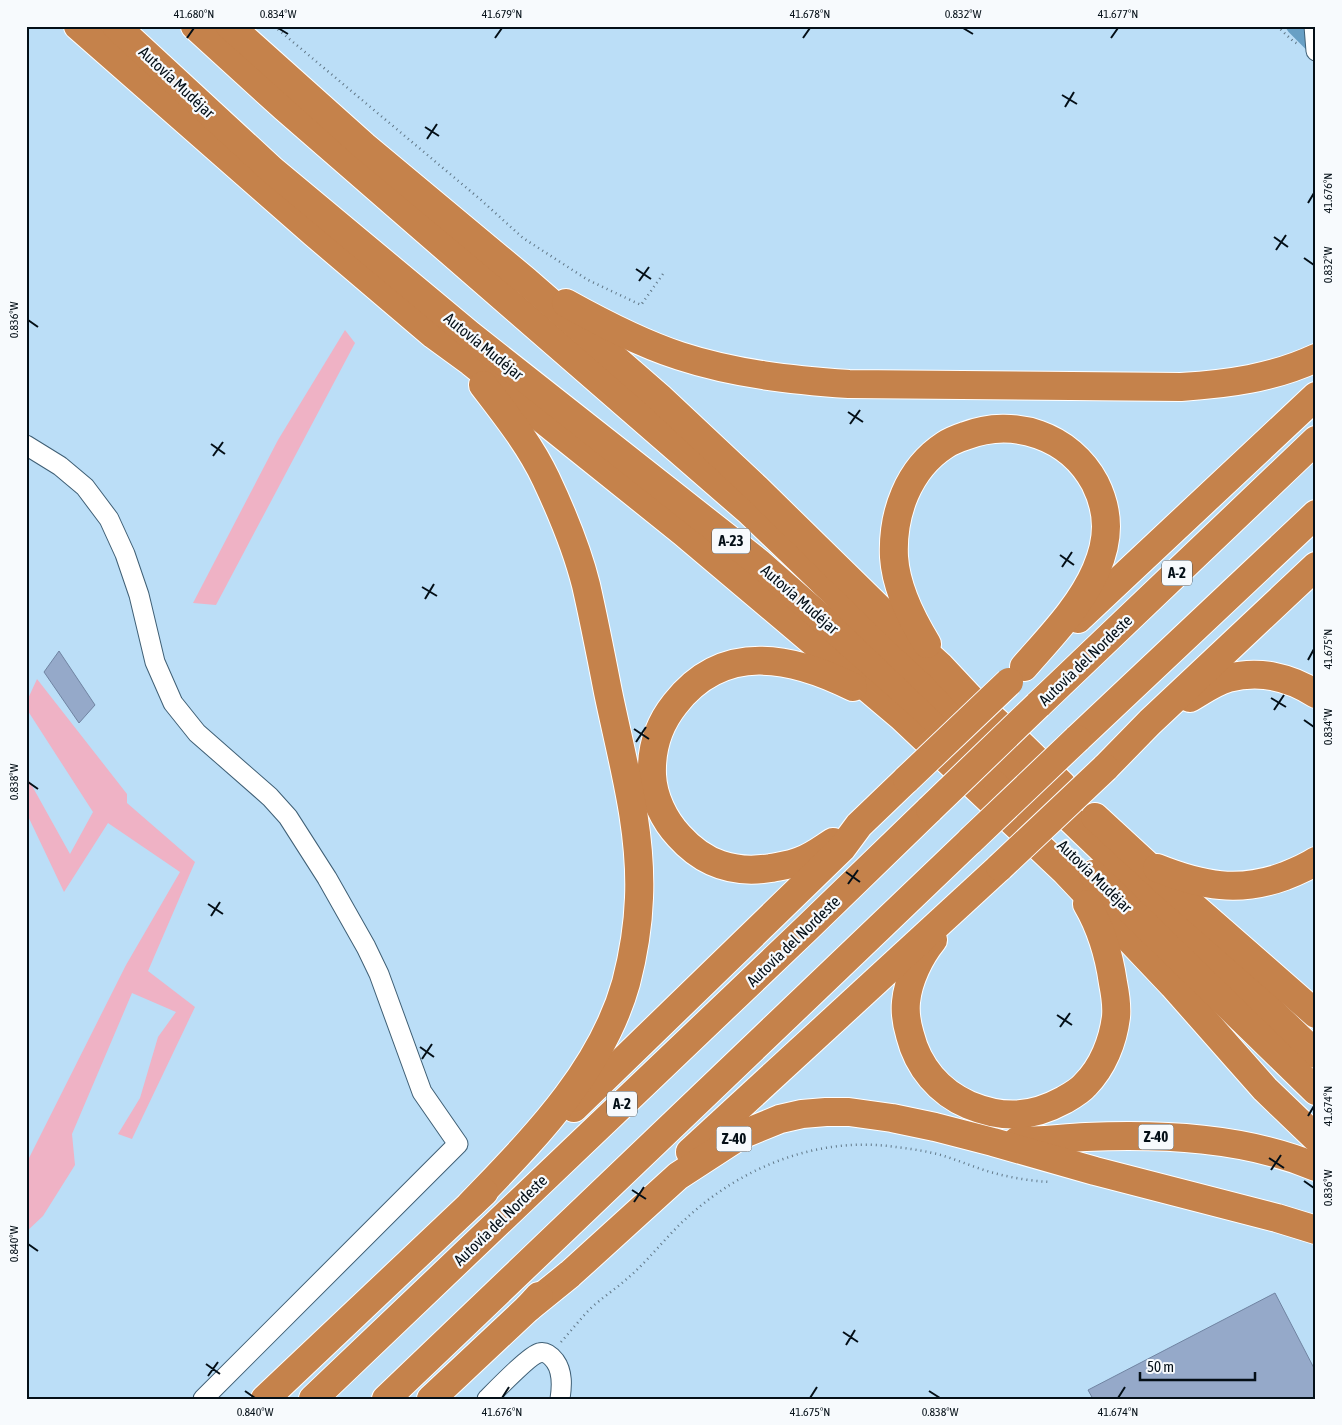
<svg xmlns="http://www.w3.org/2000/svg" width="1342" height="1425" viewBox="0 0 1342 1425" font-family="'Asap Condensed',sans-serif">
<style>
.green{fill:#efb2c5}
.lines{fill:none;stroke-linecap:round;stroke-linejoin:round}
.canal{stroke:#69a0c5;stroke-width:16}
.building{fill:#95a9c9;stroke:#7084a2}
.street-casing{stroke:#3f5f75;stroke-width:21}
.highway-casing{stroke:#fff;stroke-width:30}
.path{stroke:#607787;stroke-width:2.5;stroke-dasharray:1 4;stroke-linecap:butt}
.street{stroke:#fff;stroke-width:19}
.highway{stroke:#c5824b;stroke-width:28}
.highway-bridge-casing{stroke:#fff;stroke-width:30;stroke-linecap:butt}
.highway-bridge{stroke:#c5824b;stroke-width:28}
.ticks{fill:none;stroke:#040f17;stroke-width:2}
.labels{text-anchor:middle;stroke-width:4.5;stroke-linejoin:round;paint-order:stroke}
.shield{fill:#f7fafd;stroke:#4d565c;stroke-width:1}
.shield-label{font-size:15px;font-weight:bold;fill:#040f17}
.street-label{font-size:16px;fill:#040f17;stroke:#f7fafd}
.neatline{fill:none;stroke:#040f17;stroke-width:2}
.ticks-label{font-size:12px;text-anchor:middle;fill:#040f17}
</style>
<rect width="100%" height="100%" fill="#bbdef7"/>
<g class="green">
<path d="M 345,330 L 355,343 L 216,605 L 193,603 L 278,440 Z"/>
<path d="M 37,679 L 127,794 L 127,803 L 195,862 L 148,971 L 195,1007 L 132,1139 L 118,1134 L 140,1098 L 158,1037 L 176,1012 L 132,993 L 72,1134 L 75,1165 L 43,1216 L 26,1232 L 26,1164 L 126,965 L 180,872 L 108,823 L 64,892 L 26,812 L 26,775 L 70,854 L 93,812 L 26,708 L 26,703 Z"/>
</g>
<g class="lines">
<path class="canal" d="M 1294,26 L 1316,48"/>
</g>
<g class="building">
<path d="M 59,651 L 95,705 L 79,723 L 44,672 Z"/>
<path d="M 1275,1293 L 1316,1372 L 1316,1399 L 1093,1399 L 1088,1390 Z"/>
</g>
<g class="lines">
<g class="street-casing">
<g id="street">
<path d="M 1314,26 L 1316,51"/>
<path d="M 26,445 L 60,466 L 85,487 L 109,519 L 125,554 L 139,595 L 155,662 L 173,703 L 197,733 L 270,797 L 288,817 L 327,878 L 366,947 L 379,974 L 422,1092 L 458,1144 L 203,1399"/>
<path d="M 487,1399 C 496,1390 530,1355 539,1353 C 546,1351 551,1356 555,1361 C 563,1372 562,1386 560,1399"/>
</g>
</g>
<g class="highway-casing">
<g id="highway">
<path d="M 78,26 L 314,233 L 434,335 L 471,362 L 683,532 L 902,717 L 1065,871 L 1173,985 L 1265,1089 L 1316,1138"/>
<path d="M 116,26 L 272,170 L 470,335 L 759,563 L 923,708 L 1030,812"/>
<path d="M 195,26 L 284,107 L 749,511 L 1316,1054"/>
<path d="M 230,26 L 364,146 L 526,281 L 659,397 L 757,489 L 905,634 L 940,666 L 970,698 L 1013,737 L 1062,785"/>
<path d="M 566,303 C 602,323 640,343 680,356 C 735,374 792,380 849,384 L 1181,387 C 1228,384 1273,378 1316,358"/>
<path d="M 1078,619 L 1316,396"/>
<path d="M 927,644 C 911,618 896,588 894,557 C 892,514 908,469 945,445 C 951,441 959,438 965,436 C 1014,417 1070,436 1095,483 C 1110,513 1109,540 1096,570 C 1080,607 1050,637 1024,667"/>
<path d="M 1190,698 C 1202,691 1214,682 1228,678 C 1259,670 1290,677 1316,694"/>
<path d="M 1038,705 L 1316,440"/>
<path d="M 1077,739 L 1316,514"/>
<path d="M 1105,768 L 1150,722 L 1316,566"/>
<path d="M 1095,817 L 1171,887 L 1316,1014"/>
<path d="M 833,842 C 822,849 812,857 800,861 C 791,865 780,866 771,868 C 734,874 704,864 679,836 C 664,820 653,797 652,775 C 651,749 659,724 675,704 C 723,642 791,656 853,687"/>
<path d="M 1157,868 C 1202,886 1239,893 1285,876 C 1295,872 1307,867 1316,861"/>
<path d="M 1093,874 L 1316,1091"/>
<path d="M 933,940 C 920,956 908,980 906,1002 C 905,1012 907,1025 910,1035 C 918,1067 939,1092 969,1105 C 1003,1119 1031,1118 1064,1100 C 1071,1096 1080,1091 1085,1085 C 1103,1067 1113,1041 1116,1017 C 1117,1006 1115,993 1113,983 C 1109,955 1101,928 1087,904"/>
<path d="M 574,1108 L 842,848 L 859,825 L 907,779"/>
<path d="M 1017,1141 C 1040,1141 1063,1138 1086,1137 C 1162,1134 1244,1137 1316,1167"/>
<path d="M 690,1152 L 1000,867"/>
<path d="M 471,1204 C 533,1139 601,1072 626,983 C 633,956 638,926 639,898 C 642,828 622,760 608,692 C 601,656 594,620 586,585 C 577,549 562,513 546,479 C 530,445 506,415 483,385"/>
<path d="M 528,1308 L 570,1274 L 678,1176 L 741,1135 L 780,1119 L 802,1114 L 826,1112 L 849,1112 L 892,1118 L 935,1127 L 993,1142 L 1095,1171 L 1277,1218 L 1316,1230"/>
<path d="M 265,1399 L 484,1192"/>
<path d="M 313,1399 L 806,929 L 930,809"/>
<path d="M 386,1399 L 971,840"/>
<path d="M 431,1399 L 528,1308 L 539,1296"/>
</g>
</g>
<g class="path">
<path d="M 274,26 L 481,200 L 523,238 L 588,280 L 641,305 L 663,274"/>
<path d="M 1277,26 L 1294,42 L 1298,44"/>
<path d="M 561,1342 C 571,1331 580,1319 591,1308 C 603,1297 617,1288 629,1277 C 651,1258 668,1234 690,1215 C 743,1167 816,1138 888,1146 C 904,1148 921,1150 937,1154 C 956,1159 975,1168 994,1173 C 1012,1178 1032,1181 1050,1182"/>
</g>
<use href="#street" class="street"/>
<use href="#highway" class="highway"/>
<g class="highway-bridge-casing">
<g id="highway-bridge">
<path d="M 907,779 L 1009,682"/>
<path d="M 930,809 L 1038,705"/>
<path d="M 971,840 L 1077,739"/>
<path d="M 1000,867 L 1105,768"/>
</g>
</g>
<use href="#highway-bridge" class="highway-bridge"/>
</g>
<path class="ticks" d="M 278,28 L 288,34M 963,28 L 973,34M 187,38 L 194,28M 495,38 L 502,28M 803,38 L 810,28M 1111,38 L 1118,28M 1062,95 L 1077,104M 1065,107 L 1074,92M 425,127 L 439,136M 427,139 L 437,124M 1308,203 L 1314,193M 1274,237 L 1288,247M 1276,250 L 1286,235M 1304,258 L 1314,265M 636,269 L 651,279M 639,281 L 649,267M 28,320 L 38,327M 848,412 L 863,422M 850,424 L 860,410M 211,444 L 225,454M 213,456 L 223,442M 1060,555 L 1074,565M 1062,567 L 1072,552M 422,587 L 437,596M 425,599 L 434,584M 1308,660 L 1314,649M 1271,698 L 1286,707M 1274,710 L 1284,695M 1304,720 L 1314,727M 634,729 L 649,739M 636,742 L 646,727M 28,782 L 38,789M 846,872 L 860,882M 848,884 L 858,870M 208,904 L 223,914M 211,916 L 220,902M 1057,1015 L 1072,1025M 1060,1027 L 1070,1013M 420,1047 L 434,1057M 422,1059 L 432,1044M 1308,1116 L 1314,1106M 1269,1158 L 1284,1168M 1271,1170 L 1281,1155M 1304,1181 L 1314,1188M 632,1190 L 646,1199M 634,1202 L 644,1187M 28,1244 L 38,1251M 843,1332 L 858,1342M 846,1345 L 855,1330M 206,1364 L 220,1374M 208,1376 L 218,1362M 245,1391 L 255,1398M 929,1391 L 940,1398M 502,1398 L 509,1387M 810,1398 L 817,1387M 1118,1398 L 1125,1387"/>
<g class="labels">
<g class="shield">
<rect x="712" y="528.5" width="38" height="25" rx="4"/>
<rect x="1162" y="560.5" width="30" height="25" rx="4"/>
<rect x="607" y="1091.5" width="30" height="25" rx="4"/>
<rect x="1138.5" y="1124.5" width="35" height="25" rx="4"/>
<rect x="716.5" y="1126.5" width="35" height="25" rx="4"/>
</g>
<g class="shield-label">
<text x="731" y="546">A-23</text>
<text x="1177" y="578">A-2</text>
<text x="622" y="1109">A-2</text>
<text x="1156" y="1142">Z-40</text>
<text x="734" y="1144">Z-40</text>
</g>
<g class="street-label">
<text transform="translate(177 82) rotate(43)" y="6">Autovía Mudéjar</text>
<text transform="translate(484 346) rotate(39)" y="6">Autovía Mudéjar</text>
<text transform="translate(800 599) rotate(41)" y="6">Autovía Mudéjar</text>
<text transform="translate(1085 660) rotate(-44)" y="6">Autovía del Nordeste</text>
<text transform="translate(1095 876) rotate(44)" y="6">Autovía Mudéjar</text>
<text transform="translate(793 941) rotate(-44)" y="6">Autovía del Nordeste</text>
<text transform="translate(500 1220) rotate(-44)" y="6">Autovía del Nordeste</text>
</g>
</g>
<rect width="1342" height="1425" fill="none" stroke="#f7fafd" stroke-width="55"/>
<path d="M1140 1372v8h115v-8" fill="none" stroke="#040f17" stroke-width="2.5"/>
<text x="1147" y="1372" font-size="15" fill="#040f17" stroke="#f7fafd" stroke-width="4" paint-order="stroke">50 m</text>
<rect x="28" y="28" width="1286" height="1370" class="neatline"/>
<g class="ticks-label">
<text x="194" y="18">41.680°N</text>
<text x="278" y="18">0.834°W</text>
<text x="502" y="18">41.679°N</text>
<text x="810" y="18">41.678°N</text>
<text x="963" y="18">0.832°W</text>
<text x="1118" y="18">41.677°N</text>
<text transform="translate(1328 193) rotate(-90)" y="4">41.676°N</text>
<text transform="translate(1328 265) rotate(-90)" y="4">0.832°W</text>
<text transform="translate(14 320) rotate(-90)" y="4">0.836°W</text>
<text transform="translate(1328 649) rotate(-90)" y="4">41.675°N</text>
<text transform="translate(1328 727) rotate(-90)" y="4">0.834°W</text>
<text transform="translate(14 782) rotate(-90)" y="4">0.838°W</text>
<text transform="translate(1328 1106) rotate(-90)" y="4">41.674°N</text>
<text transform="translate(1328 1188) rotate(-90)" y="4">0.836°W</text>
<text transform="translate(14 1244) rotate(-90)" y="4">0.840°W</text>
<text x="255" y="1416">0.840°W</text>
<text x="502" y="1416">41.676°N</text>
<text x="810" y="1416">41.675°N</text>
<text x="940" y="1416">0.838°W</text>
<text x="1118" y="1416">41.674°N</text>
</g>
</svg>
